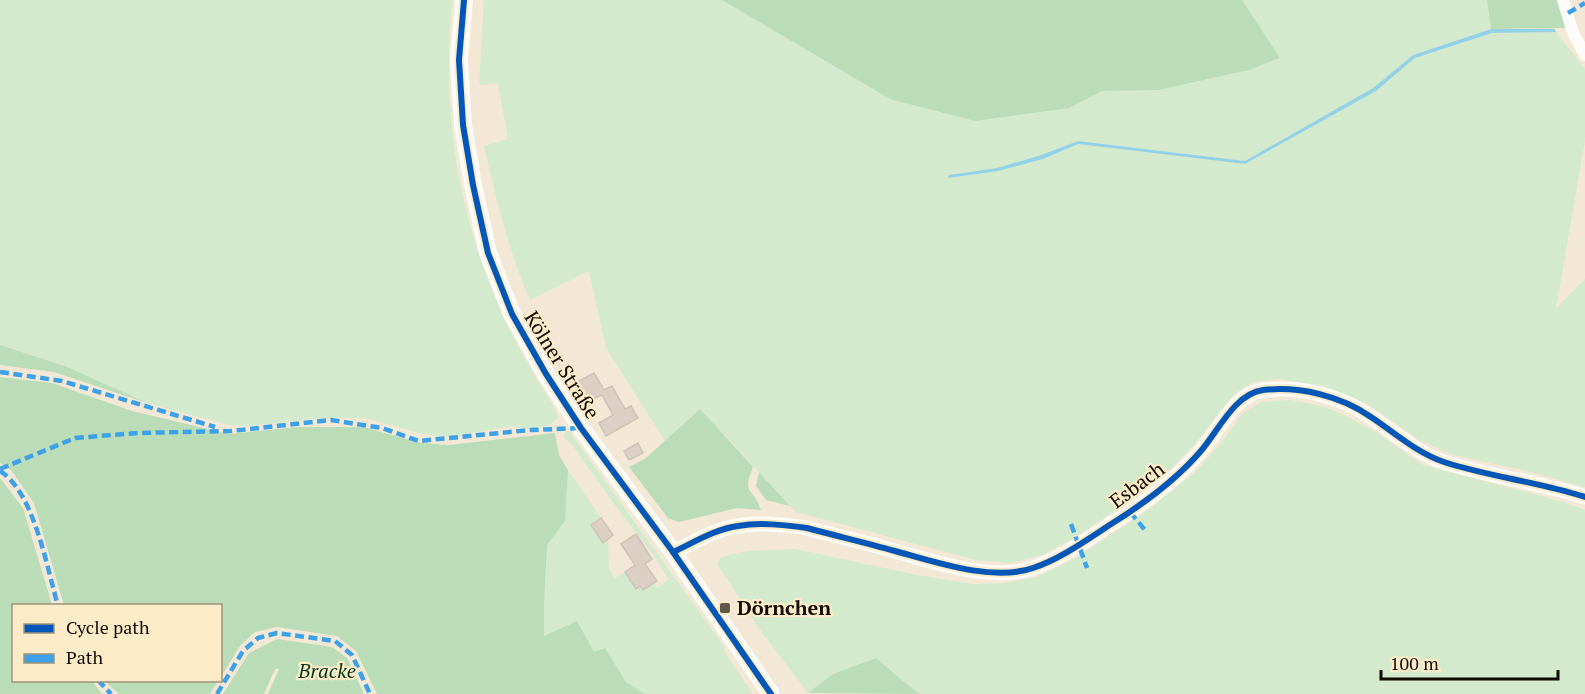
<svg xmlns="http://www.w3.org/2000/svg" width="1585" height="694" viewBox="0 0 1585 694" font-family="'PT Serif',serif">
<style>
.green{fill:#d3ebcc}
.forest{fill:#badcb7}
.water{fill:#93d2e6}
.building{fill:#dbd0c3;stroke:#cec3b7;stroke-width:1.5}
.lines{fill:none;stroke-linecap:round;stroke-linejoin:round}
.minor{stroke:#fdfcf9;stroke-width:12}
.tertiary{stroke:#fdfcf9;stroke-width:15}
.primary{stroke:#fdfcf9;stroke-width:18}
.quiet{stroke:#3da1e9;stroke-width:4.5;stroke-dasharray:9 4.5;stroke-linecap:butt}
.cycleway-casing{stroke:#feecc9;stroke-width:10}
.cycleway{stroke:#0057b8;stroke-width:6}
.poi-dot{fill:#60584c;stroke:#feecc9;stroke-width:2}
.labels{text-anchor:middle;stroke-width:4.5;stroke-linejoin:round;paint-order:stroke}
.street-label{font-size:20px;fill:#110b02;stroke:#feecc9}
.poi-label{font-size:20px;font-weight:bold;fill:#110b02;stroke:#feecc9;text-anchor:start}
.park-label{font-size:20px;font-style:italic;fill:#003615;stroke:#feecc9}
</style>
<rect width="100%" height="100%" fill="#f2e8d5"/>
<g class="green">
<path d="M 0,0 L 452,0 C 438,153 472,280 555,409 L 558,418 L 550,425 L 529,429 L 512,426 L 449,437 L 423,434 L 364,418 L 325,418 L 246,426 L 229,425 L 147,403 L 65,366 L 0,345 Z"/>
<path d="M 484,0 L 722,0 L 794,41 L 1069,108 L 1102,91 L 1158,90 L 1279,58 L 1242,0 L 1487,0 L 1491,29 L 1413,55 L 1373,88 L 1245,161 L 1078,141 L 1041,155 L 997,168 L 948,178 L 998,171 L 1043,159 L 1078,144 L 1245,164 L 1376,91 L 1415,58 L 1492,33 L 1556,32 L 1585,69 L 1585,141 L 1556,308 L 1585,279 L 1585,487 L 1527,471 L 1453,455 L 1421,441 L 1366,403 L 1324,386 L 1279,379 L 1253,382 L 1234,394 L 1198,440 L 1172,468 L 1132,499 L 1072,539 L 1042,555 L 1010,563 L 976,560 L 796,512 L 700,409 L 665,441 L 606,348 L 589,271 L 530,300 C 508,250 496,199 484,146 L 508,139 L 498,83 L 479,85 Z"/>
<path d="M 1288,400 L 1313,404 L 1338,412 L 1374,431 L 1423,465 L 1560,501 L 1585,510 L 1585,694 L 919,694 L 876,658 L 833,674 L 808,693 L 763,634 L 717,564 L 720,558 L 728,555 L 750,551 L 795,549 L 917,575 L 973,584 L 1005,583 L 1037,577 L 1074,559 L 1143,514 L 1192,475 L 1219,446 L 1242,414 L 1261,402 Z"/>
<path d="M 569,431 L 723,645 L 727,656 L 753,694 L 645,694 L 626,682 L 616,668 L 594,653 L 544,637 L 544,606 L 547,545 L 565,521 L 568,470 L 601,518 L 591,525 L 603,542 L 608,539 L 609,569 L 615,578 L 625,572 L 636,588 L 653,583 L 657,588 L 669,580 L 655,557 L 623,516 L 570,442 L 564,438 L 565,432 Z"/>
</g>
<g class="forest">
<path d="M 722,0 L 1242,0 L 1280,58 L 1249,70 L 1158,90 L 1102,91 L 1069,108 L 975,121 L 890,99 Z"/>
<path d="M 1487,0 L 1559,0 L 1566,28 L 1491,29 Z"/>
<path d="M 0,345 L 65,366 L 147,403 L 54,372 L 0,365 Z"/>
<path d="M 0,377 L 52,383 L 132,411 L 229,434 L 298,427 L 363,427 L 421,443 L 449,445 L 555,433 L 559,455 L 568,470 L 565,521 L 547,545 L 544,606 L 544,636 L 577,621 L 594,652 L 605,648 L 626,682 L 645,694 L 377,694 L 356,651 L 337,636 L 277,627 L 255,632 L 240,646 L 221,677 L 220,606 L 64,605 L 34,503 L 11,470 L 0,463 Z"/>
<path d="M 700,409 L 753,467 C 741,496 754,487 761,510 L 737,508 L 679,522 L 668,518 L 629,467 L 646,458 Z"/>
<path d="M 759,472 L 790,506 L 766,500 L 756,486 Z"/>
<path d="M 0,478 L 23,508 L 52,605 L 14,606 L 14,680 L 92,681 L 102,694 L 0,694 Z"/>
<path d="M 277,639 L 332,647 L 347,658 L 364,694 L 268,694 L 279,669 L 275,669 L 264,694 L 223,694 L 249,653 Z"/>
<path d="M 876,658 L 919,694 L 808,693 L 833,674 Z"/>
<path d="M 105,681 L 218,681 L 210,694 L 119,694 Z"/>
</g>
<path class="water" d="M 1491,29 L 1555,29 L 1556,32 L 1492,33 L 1415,58 L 1376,91 L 1245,164 L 1078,144 L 1043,159 L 998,171 L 948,178 L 949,175 L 997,168 L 1041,155 L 1078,141 L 1245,161 L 1373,88 L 1413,55 Z"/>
<g class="building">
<path d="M 594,373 L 604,390 L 612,386 L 625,409 L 631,406 L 638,418 L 606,436 L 599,423 L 613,415 L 602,395 L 587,401 L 577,382 Z"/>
<path d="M 638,443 L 643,453 L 629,460 L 624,451 Z"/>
<path d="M 601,518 L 613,535 L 603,543 L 591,525 Z"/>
<path d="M 636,534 L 652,559 L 645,564 L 657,581 L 643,590 L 640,586 L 636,589 L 625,572 L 635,565 L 621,544 Z"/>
</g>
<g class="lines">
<path class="minor" d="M 1563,0 L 1573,33 L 1585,55"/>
<path class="tertiary" d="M 673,552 C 693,543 715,529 738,526 C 760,522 785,525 807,528 C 837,536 866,543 895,551 C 935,562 993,582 1033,568 C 1060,559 1085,541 1108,526 C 1142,505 1174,482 1200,452 C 1218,432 1234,394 1263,390 C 1300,386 1341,396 1371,417 C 1395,433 1417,453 1444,462 C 1490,477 1539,482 1585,497"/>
<path class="primary" d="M 464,0 L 459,60 L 463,125 L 473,185 L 488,253 L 512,314 L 546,374 L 581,428 L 673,552 L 771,694"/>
<g class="quiet">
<path d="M 1568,13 L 1585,3"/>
<path d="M 0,372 L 62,381 L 215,427"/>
<path d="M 0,469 L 75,438 L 137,433 L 231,431 L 331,420 L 382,428 L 419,441 L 530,430 L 581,428"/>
<path d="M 0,471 C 34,492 47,568 58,606"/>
<path d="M 1130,512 L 1145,530"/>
<path d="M 1071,524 L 1087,568"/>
<path d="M 98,680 L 111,694"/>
<path d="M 217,694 L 243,651 L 258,638 L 277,633 L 335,641 L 352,655 L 370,694"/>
</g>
<g class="cycleway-casing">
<g id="cycleway">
<path d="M 464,0 L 459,60 L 463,125 L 473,185 L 488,253 L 512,314 L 546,374 L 581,428 L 673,552 L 771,694"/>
<path d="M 673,552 C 693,543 715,529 738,526 C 760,522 785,525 807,528 C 837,536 866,543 895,551 C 935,562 993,582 1033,568 C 1060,559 1085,541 1108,526 C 1142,505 1174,482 1200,452 C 1218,432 1234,394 1263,390 C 1300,386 1341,396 1371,417 C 1395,433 1417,453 1444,462 C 1490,477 1539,482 1585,497"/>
</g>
</g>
<use href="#cycleway" class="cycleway"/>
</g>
<rect class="poi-dot" x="719" y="602" width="12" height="12" rx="3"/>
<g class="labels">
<g class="street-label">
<text transform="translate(562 365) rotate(58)" y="7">Kölner Straße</text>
<text transform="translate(1137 485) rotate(-37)" y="7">Esbach</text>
</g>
<g class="poi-label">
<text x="737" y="615">Dörnchen</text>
</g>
<g class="park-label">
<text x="327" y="678">Bracke</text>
</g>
</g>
<rect x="12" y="604" width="210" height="78" fill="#feecc9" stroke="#9f9279" stroke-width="1.5"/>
<rect x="24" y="624" width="30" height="9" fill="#0057b8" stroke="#9f9279" stroke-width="1.5"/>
<text x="66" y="634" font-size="18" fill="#110b02">Cycle path</text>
<rect x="24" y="654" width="30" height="9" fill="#3da1e9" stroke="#9f9279" stroke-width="1.5"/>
<text x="66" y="664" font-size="18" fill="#110b02">Path</text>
<path d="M1381 670v9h177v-9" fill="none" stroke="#110b02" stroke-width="3"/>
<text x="1390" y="670" font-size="18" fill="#110b02" stroke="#feecc9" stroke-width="4.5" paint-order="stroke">100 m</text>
</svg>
